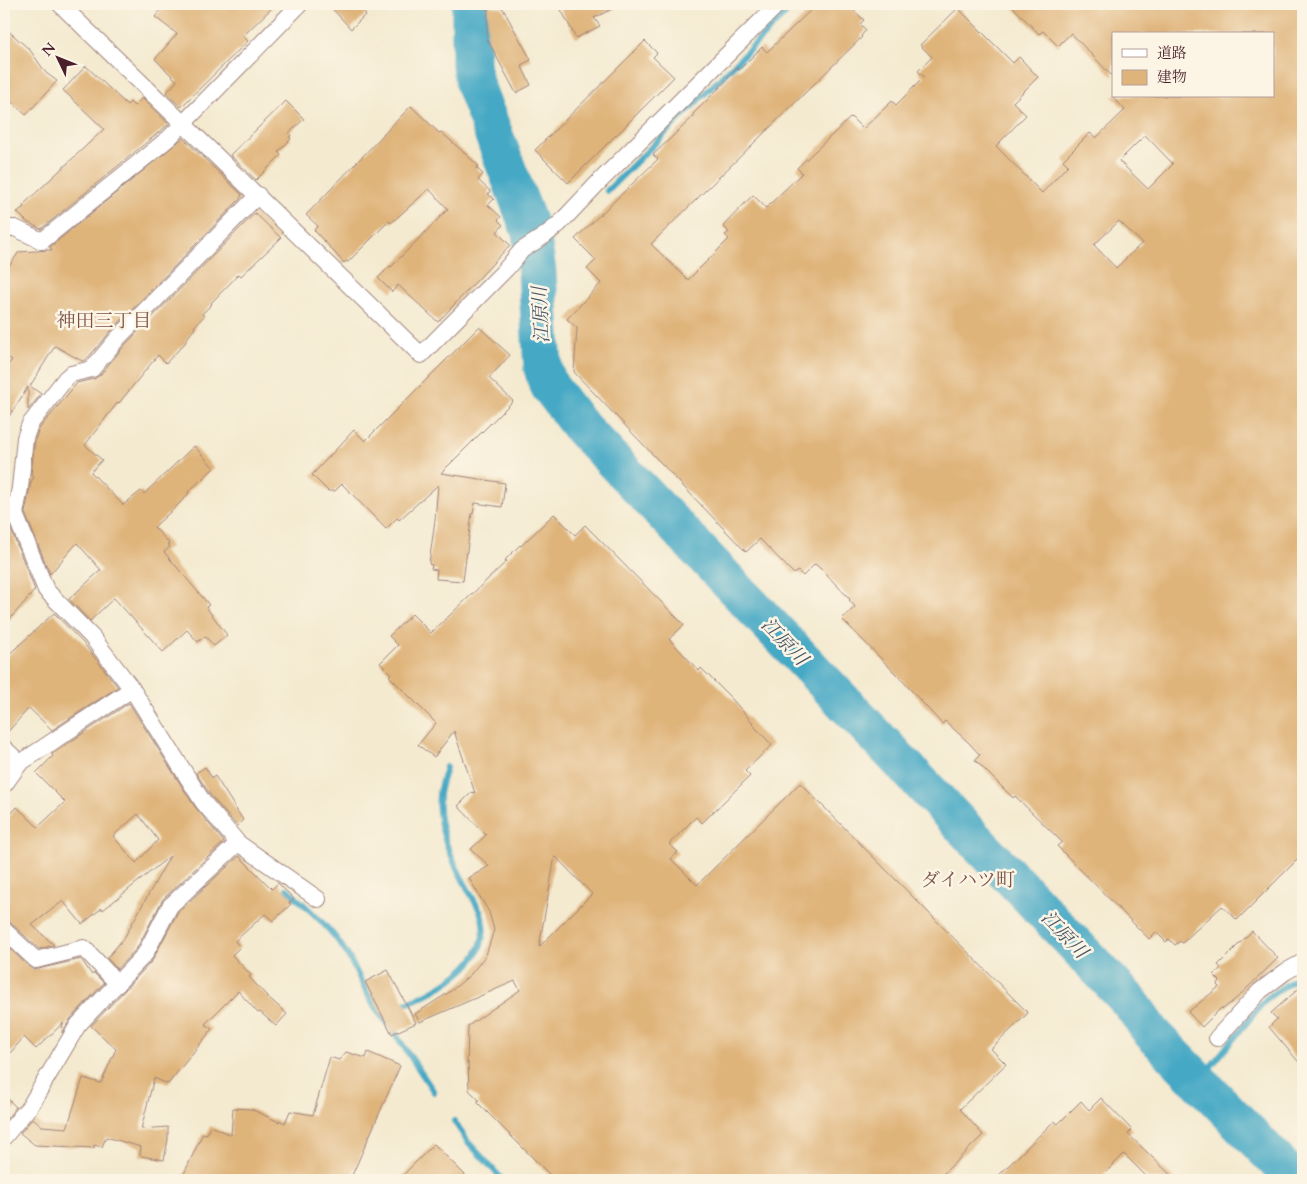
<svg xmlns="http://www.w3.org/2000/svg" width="1307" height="1184" viewBox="0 0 1307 1184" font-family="Cardo,'Noto Serif JP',serif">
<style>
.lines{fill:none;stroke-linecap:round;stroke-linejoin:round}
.stream{stroke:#45a8c5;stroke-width:6}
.river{stroke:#45a8c5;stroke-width:39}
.building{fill:#dfb47a;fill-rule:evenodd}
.street-casing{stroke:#9f847e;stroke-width:18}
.street{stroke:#fff;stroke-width:16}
.labels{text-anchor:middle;stroke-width:5;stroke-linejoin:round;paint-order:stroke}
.water-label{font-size:19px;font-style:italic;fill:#485669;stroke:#fcf5e5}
.neighbourhood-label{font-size:19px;fill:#7e5347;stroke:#fcf5e5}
</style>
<rect width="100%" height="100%" fill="#fcf5e5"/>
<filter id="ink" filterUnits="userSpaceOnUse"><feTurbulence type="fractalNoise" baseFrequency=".02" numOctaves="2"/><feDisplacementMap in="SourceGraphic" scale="10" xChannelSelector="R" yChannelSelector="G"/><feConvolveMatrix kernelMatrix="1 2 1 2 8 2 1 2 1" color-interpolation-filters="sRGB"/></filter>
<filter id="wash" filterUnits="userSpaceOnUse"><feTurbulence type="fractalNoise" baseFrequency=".0096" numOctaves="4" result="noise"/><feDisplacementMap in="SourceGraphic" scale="20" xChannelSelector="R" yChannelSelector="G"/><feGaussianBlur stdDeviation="1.12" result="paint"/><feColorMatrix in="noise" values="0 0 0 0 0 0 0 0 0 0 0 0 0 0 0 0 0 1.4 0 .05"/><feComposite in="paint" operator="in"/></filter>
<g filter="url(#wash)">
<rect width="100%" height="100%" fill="#f4ead0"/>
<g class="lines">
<g class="stream">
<path d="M 607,191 L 795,4"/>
<path d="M 536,262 L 545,252"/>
<path d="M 287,889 C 307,908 328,925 343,948 C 360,972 367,1004 389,1024"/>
<path d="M 398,1007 C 436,992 499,961 480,911 C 461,876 435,836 439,794 C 440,785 444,776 446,767"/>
<path d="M 390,1026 L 434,1092"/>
<path d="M 1199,1081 L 1266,999 L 1303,973"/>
<path d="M 454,1121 L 468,1142 L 503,1180"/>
</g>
<path class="river" d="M 471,4 L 471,65 L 474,83 L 531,232 L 537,272 L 543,368 L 547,381 L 550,387 L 579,425 L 1130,1002 L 1152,1033 L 1295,1180"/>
</g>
<g id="blocks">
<g class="building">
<path d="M 165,4 L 276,4 L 243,36 L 248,41 L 181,107 L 166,93 L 177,81 L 155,59 L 177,34 L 155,17 Z"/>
<path d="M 328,4 L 356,4 L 366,14 L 351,29 Z"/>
<path d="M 558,4 L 622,4 L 594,18 L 600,26 L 576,38 Z"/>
<path d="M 817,4 L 847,4 L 864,20 L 860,24 L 866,30 L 861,36 L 862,37 L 651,244 L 688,280 L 729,239 L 725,235 L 729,232 L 723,226 L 753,195 L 766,208 L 802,173 L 797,168 L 851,117 L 863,129 L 892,101 L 896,105 L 924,77 L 918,71 L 932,57 L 920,45 L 958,8 L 1013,63 L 1019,57 L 1038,77 L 1013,102 L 1026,115 L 996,146 L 1042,193 L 1068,165 L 1063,160 L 1090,133 L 1096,138 L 1125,110 L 1112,96 L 1273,96 L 1273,34 L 1113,34 L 1113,77 L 1071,33 L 1058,46 L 1043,31 L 1039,34 L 1010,4 L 1303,4 L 1303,854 L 1237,920 L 1222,906 L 1182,943 L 1180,941 L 1175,945 L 1169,939 L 1166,942 L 1156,932 L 1149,939 L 1057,846 L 1062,842 L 1015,796 L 1013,798 L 975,760 L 980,755 L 968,742 L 945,721 L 942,724 L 899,677 L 842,619 L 855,607 L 849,600 L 850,599 L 822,570 L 815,564 L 803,576 L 798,571 L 794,574 L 760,539 L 746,552 L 574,372 L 577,328 L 567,319 L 601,283 L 587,269 L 596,260 L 575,239 L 658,159 L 653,155 L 694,116 L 693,114 L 720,87 L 737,68 L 739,70 L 762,47 L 767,52 ZM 1145,135 L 1173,164 L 1148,189 L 1119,161 ZM 1119,221 L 1142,243 L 1116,268 L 1094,245 Z"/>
<path d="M 488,6 L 502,7 L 531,60 L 521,65 L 531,85 L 516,93 L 487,39 Z"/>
<path d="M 4,27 L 30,50 L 46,73 L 57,81 L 26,115 L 4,95 Z"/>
<path d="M 645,41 L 657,53 L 653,57 L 674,77 L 628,123 L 622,130 L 614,137 L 568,183 L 535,150 Z"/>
<path d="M 86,66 L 127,105 L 130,102 L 134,106 L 142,98 L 169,124 L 41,229 L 27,222 L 17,212 L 24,207 L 23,205 L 104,129 L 63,90 Z"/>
<path d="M 286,101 L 304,119 L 289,133 L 291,136 L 289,137 L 291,139 L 278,152 L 281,155 L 256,180 L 230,155 Z"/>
<path d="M 411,106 L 439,133 L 441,132 L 479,166 L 476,168 L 483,174 L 478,180 L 490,191 L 488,194 L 494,199 L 488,205 L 501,217 L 498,220 L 503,225 L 497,232 L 510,245 L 438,322 L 398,285 L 392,292 L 378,278 L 390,266 L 391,267 L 448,209 L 429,189 L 391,223 L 389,221 L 348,262 L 346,261 L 344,263 L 314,230 L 318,226 L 306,215 Z"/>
<path d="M 183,138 L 242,195 L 240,199 L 111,331 L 86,360 L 82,361 L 55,346 L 30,386 L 41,394 L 28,410 L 28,387 L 4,424 L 4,369 L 12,360 L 4,355 L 4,273 L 19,252 L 52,250 L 50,247 Z"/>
<path d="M 255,213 L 281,238 L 241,276 L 239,274 L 211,303 L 212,304 L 202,314 L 204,316 L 194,327 L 195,328 L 185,341 L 186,342 L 166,363 L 158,355 L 119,403 L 118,402 L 85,445 L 102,460 L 91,472 L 123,505 L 141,491 L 144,494 L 194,446 L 214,468 L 188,492 L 189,493 L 179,504 L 154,527 L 169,543 L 168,544 L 170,547 L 164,552 L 209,605 L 206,607 L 227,635 L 214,646 L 205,636 L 198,642 L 187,630 L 163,652 L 114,598 L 90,621 L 69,599 L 101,570 L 77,543 L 50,574 L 25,513 L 31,482 L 34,477 L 31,474 L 35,440 L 39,429 L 77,383 L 94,379 L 100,375 L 125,345 Z"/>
<path d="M 479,327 L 510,355 L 489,378 L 513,401 L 441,473 L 505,483 L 502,507 L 475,503 L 473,514 L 472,513 L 463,581 L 436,579 L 437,570 L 431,569 L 432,565 L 429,564 L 435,520 L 438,485 L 399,520 L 397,518 L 386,529 L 342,484 L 335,491 L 328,491 L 312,475 L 354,430 L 365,441 Z"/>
<path d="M 554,514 L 575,535 L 585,525 L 684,625 L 669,639 L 699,671 L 701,668 L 732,699 L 753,723 L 752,724 L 772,745 L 745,771 L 750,776 L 702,823 L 696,817 L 669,844 L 678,852 L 671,859 L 697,885 L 800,783 L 1028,1013 L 991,1049 L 1006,1064 L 960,1109 L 983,1135 L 937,1180 L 555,1180 L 477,1102 L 479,1100 L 469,1090 L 468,1062 L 467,1064 L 468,1026 L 520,990 L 515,981 L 420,1022 L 415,1014 L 451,991 L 471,974 L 486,955 L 494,930 L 489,912 L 469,878 L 489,866 L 471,849 L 486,835 L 458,806 L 472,792 L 475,793 L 454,731 L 434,757 L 418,745 L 436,723 L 389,676 L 391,674 L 380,663 L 398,645 L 389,636 L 412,614 L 431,633 L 507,561 L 505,560 L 520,545 L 521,546 ZM 555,856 L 592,894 L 539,947 Z"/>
<path d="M 4,517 L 7,520 L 35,590 L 4,626 Z"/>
<path d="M 54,613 L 84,644 L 118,687 L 52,730 L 29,708 L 4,736 L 4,659 Z"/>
<path d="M 129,703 L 195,807 L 224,842 L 163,899 L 137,948 L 117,969 L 107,958 L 124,938 L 170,856 L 103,910 L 102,908 L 82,924 L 63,901 L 32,925 L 54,945 L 39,949 L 11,923 L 4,920 L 4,822 L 17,807 L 38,827 L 65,802 L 36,773 L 53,756 L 52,754 ZM 138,814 L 158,840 L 136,863 L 113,836 Z"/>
<path d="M 205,767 L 212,778 L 215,776 L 243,820 L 237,826 L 211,796 L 196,773 Z"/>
<path d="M 239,856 L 272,889 L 278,883 L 294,899 L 289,903 L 291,904 L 273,921 L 265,914 L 235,941 L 240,947 L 232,955 L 251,975 L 249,977 L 267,996 L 287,1014 L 276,1026 L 260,1012 L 258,1013 L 238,991 L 205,1024 L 212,1029 L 168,1084 L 154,1078 L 141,1129 L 168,1127 L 168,1139 L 164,1160 L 141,1156 L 140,1155 L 141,1147 L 106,1137 L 102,1147 L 94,1145 L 94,1148 L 35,1145 L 20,1133 L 33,1118 L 42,1126 L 67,1128 L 83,1078 L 101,1083 L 116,1049 L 91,1026 L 152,961 L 178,912 Z"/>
<path d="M 1252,931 L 1278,958 L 1238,997 L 1223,1009 L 1221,1008 L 1202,1027 L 1188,1012 L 1219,987 L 1217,985 L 1220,981 L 1214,975 L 1221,968 L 1218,965 Z"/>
<path d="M 4,943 L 29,967 L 34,970 L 81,959 L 92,975 L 94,973 L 104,983 L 71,1018 L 62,1033 L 63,1023 L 36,1049 L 24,1037 L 4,1060 Z"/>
<path d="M 388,970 L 416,1023 L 392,1034 L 365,982 Z"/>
<path d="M 1303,985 L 1303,1067 L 1269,1027 L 1277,1019 L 1271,1013 Z"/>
<path d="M 346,1052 L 366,1058 L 368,1052 L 400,1066 L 350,1180 L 181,1180 L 203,1133 L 207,1134 L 210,1126 L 231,1135 L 233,1108 L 251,1109 L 279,1122 L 279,1120 L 285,1123 L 290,1111 L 313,1115 L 330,1057 L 339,1060 Z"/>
<path d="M 4,1095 L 16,1107 L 5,1121 L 4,1120 Z"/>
<path d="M 1101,1098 L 1132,1130 L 1128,1134 L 1176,1180 L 1149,1179 L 1124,1154 L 1098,1180 L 994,1180 L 1054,1121 L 1058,1124 L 1081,1101 L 1089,1110 Z"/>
<path d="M 434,1144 L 470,1180 L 398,1180 Z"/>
</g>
</g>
</g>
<g filter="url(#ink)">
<use href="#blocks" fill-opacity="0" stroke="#9f847e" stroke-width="1"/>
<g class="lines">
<g class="street-casing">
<g id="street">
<path d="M 60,4 L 421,355 L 506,269 L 522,250 L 544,236 L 559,224 L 598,183 L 778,4"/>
<path d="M 4,228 L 15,228 L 42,241 L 169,138 L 300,4"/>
<path d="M 4,504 L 15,514 L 46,590 L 92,637 L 132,689 L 203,802 L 238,843 L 318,899"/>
<path d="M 15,514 L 20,488 L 25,438 L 30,424 L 66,378 L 71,374 L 92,369 L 118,338 L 258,195"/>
<path d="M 4,748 L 20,763"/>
<path d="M 4,785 L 20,763 L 132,689"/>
<path d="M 4,930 L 36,960 L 84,948 L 118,984"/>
<path d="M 1217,1038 L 1260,991 L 1285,972 L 1303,962"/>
<path d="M 4,1137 L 30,1106 L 78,1025 L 145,954 L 170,906 L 238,843"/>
</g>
</g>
<use href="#street" class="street"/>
</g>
</g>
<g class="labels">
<g class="water-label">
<text transform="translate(540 315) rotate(-93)" y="7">江原川</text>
<text transform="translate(785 641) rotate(46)" y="7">江原川</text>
<text transform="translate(1065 934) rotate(46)" y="7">江原川</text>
</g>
<g class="neighbourhood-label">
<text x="104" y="327">神田三丁目</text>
<text x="968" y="886">ダイハツ町</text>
</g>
</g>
<rect width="1307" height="1184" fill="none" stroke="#fcf5e5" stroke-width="20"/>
<rect x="1112" y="32" width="162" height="65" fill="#fcf5e5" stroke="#b59f9b"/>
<rect x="1122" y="49" width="25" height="8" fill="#ffffff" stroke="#b59f9b"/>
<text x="1157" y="58" font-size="15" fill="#4a1f2b">道路</text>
<rect x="1122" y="70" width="25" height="15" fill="#dfb47a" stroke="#b59f9b"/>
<text x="1157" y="82" font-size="15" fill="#4a1f2b">建物</text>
<g transform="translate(58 58) rotate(313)" stroke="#fcf5e5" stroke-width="4" paint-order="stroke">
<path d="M0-4L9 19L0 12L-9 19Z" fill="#4a1f2b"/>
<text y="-8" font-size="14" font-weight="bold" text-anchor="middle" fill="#4a1f2b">N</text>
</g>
</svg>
